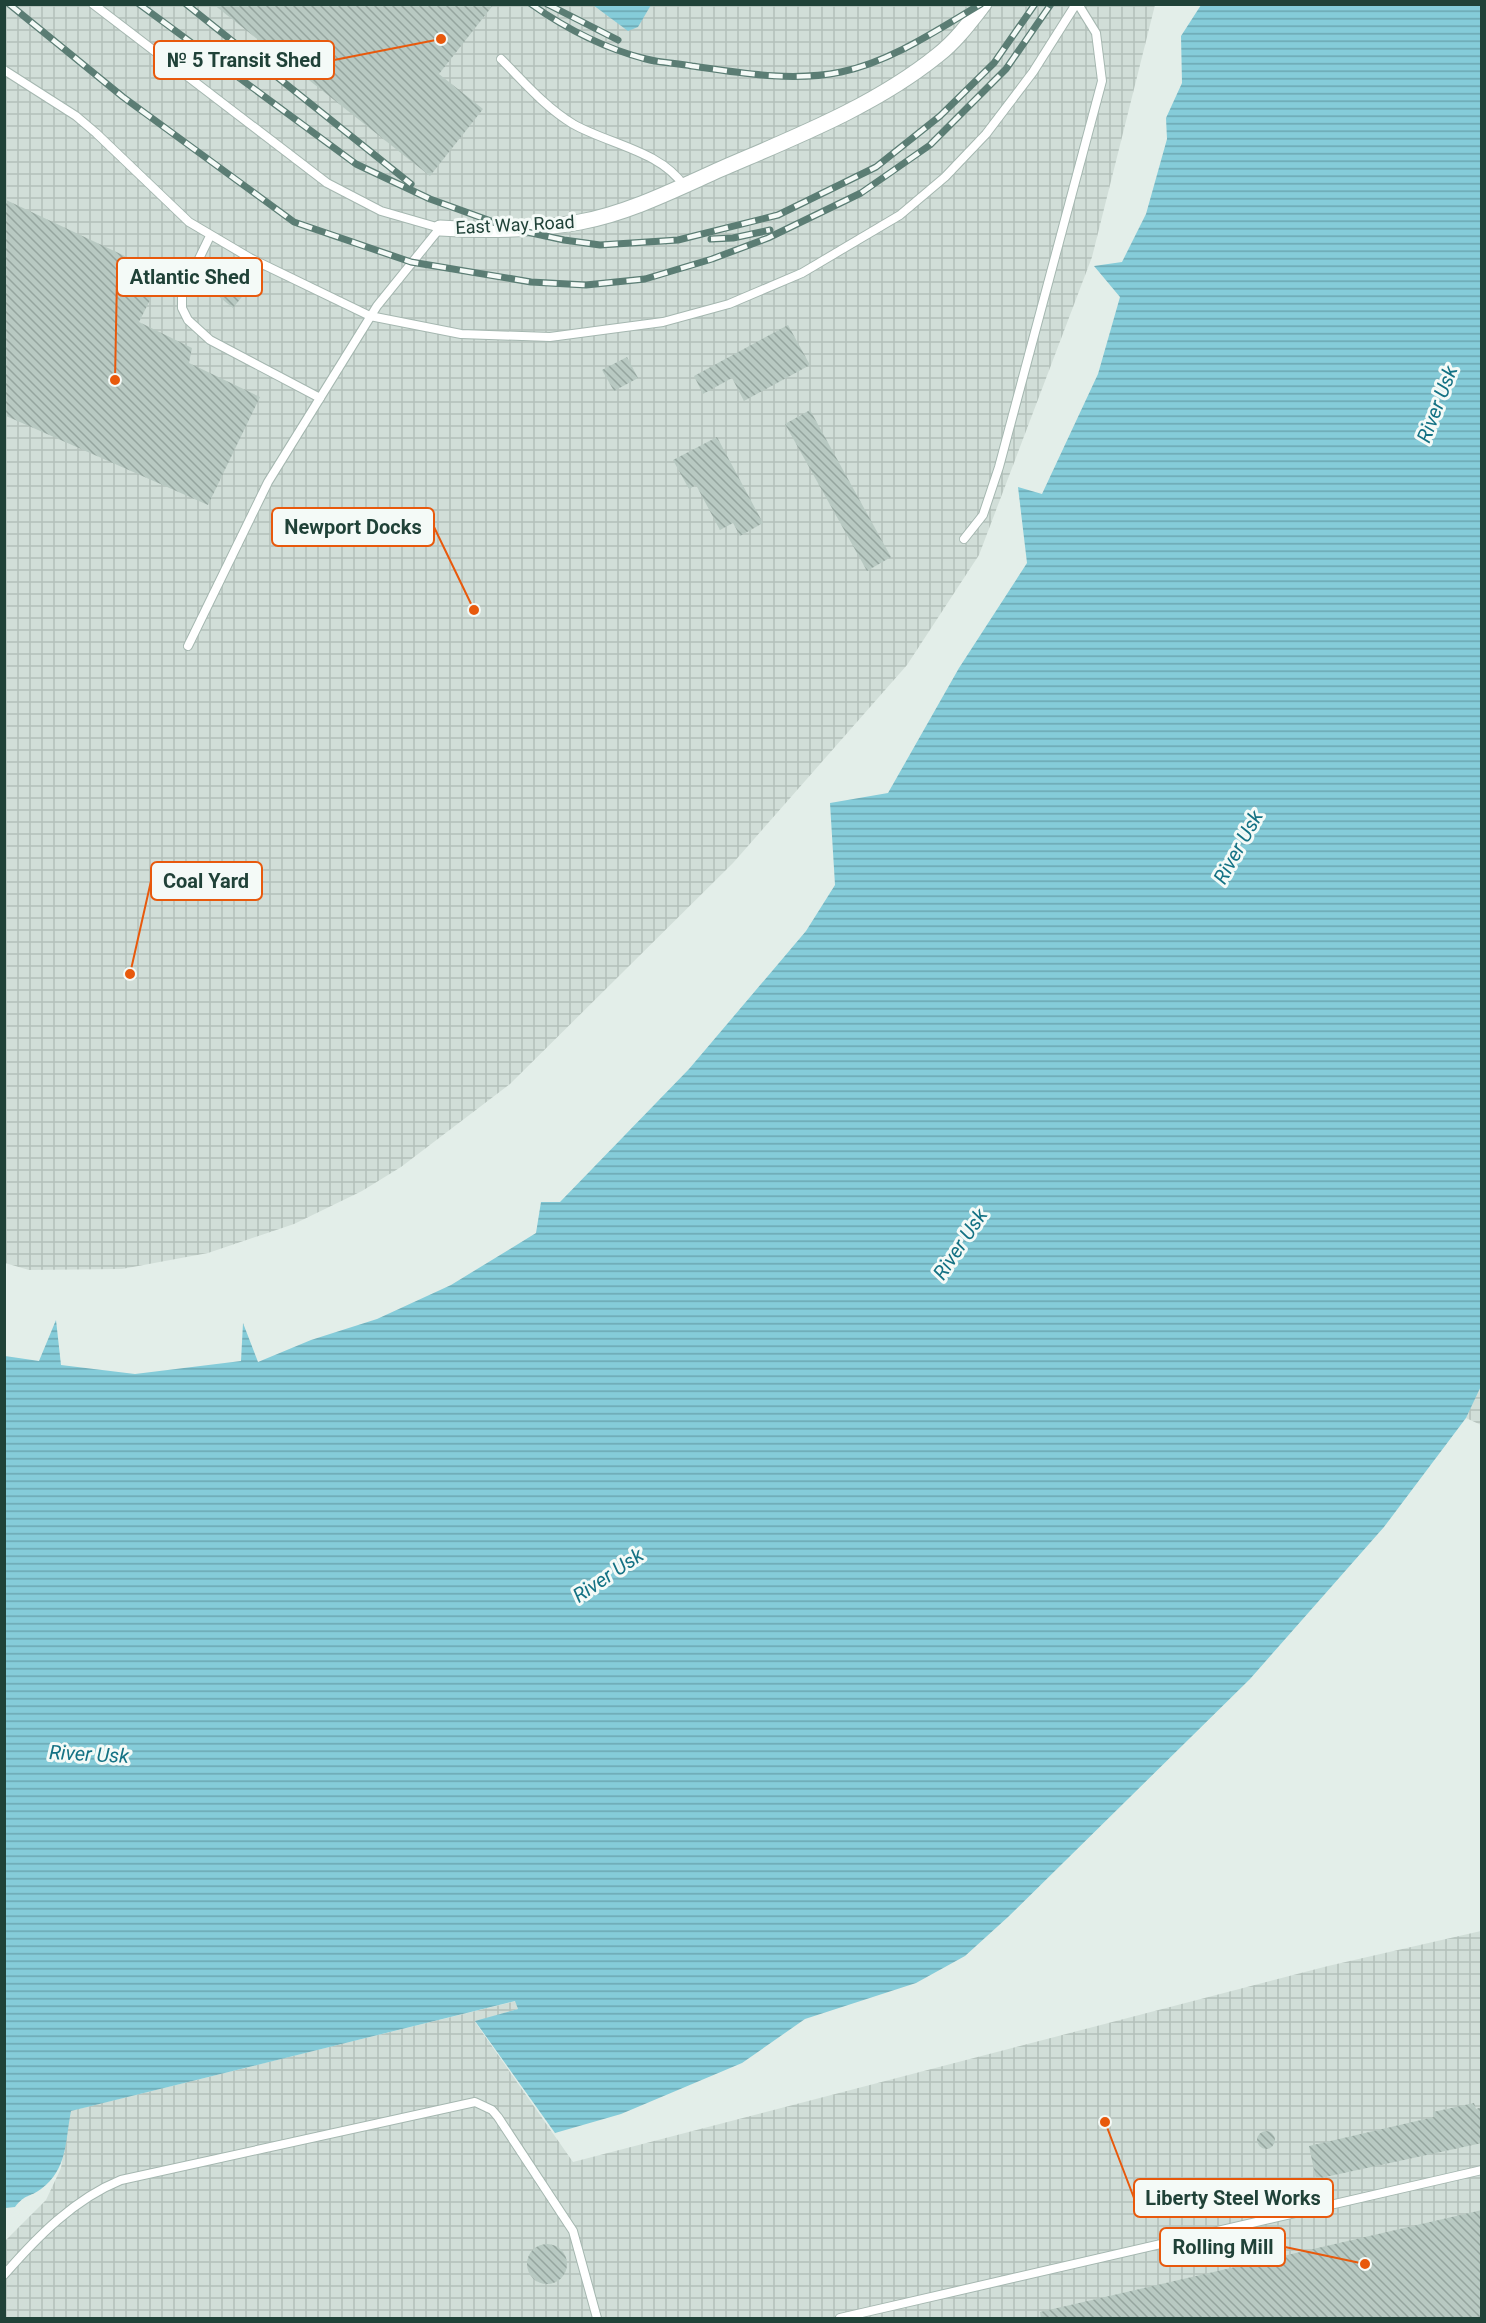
<svg xmlns="http://www.w3.org/2000/svg" width="1486" height="2323" viewBox="0 0 1486 2323" font-family="Roboto,sans-serif">
<style>
.industrial{fill:url(#industrial-grid)}
.water{fill:url(#water-rules)}
.building{fill:url(#building-back-hatch)}
.lines{fill:none;stroke-linecap:round;stroke-linejoin:round}
.service-casing{stroke:#a5b7b0;stroke-width:10}
.minor-casing{stroke:#a5b7b0;stroke-width:17}
.service{stroke:#fff;stroke-width:8}
.minor{stroke:#fff;stroke-width:15}
.rail-casing{stroke:#5b7d74;stroke-width:7}
.rail{stroke:#f4faf7;stroke-width:4.5;stroke-dasharray:14;stroke-linecap:butt}
.labels{text-anchor:middle;stroke-width:6;stroke-linejoin:round;paint-order:stroke}
.street-label{font-size:18px;fill:#204238;stroke:#f4faf7}
.water-label{font-size:20px;font-style:italic;fill:#147284;stroke:#f4faf7}
.leader{fill:none;stroke:#e8590c;stroke-width:2}
.callout-dot{fill:#e8590c;stroke:#f4faf7;stroke-width:2}
.callout{fill:#f4faf7;stroke:#e8590c;stroke-width:2}
.callout-label{font-size:20px;text-anchor:middle;font-weight:bold;fill:#204238}
</style>
<defs>
<pattern id="industrial-grid" width="8" height="8" patternUnits="userSpaceOnUse" patternTransform="scale(1.5)"><rect width="8" height="8" fill="#d1ded8"/><path d="M0 4h8M4 0v8" fill="none" stroke="#b3c0ba"/></pattern>
<pattern id="water-rules" width="6" height="5" patternUnits="userSpaceOnUse" patternTransform="scale(1.5)"><rect width="6" height="5" fill="#85ccd9"/><path d="M0 2.5h6" fill="none" stroke="#6ca7b1"/></pattern>
<pattern id="building-back-hatch" width="6" height="6" patternUnits="userSpaceOnUse" patternTransform="scale(1.5)"><rect width="6" height="6" fill="#b8c9c2"/><path d="M-1 5l2 2M0 0l6 6M5-1l2 2" fill="none" stroke="#95a59f"/></pattern>
</defs>
<rect width="100%" height="100%" fill="#e3eee9"/>
<g class="industrial">
<path d="M 4,5 L 1155,5 L 1092,257 L 979,555 L 907,665 L 733,863 L 510,1084 L 401,1167 L 362,1191 L 294,1224 L 208,1253 L 122,1269 L 29,1270 L 5,1263 Z"/>
<path d="M 1481,1384 L 1481,1425 L 1466,1418 Z"/>
<path d="M 1481,1931 L 1481,2318 L 5,2318 L 4,2242 L 46,2200 L 61,2168 L 70,2111 L 516,2001 L 518,2009 L 475,2022 L 573,2162 L 1328,1966 Z"/>
</g>
<g class="water">
<path d="M 593,5 L 651,5 L 638,27 L 628,31 Z"/>
<path d="M 1201,5 L 1481,5 L 1482,1384 L 1466,1418 L 1384,1527 L 1250,1679 L 1008,1917 L 965,1956 L 916,1983 L 805,2019 L 742,2063 L 621,2114 L 555,2133 L 475,2021 L 518,2009 L 515,2001 L 71,2111 C 65,2141 68,2169 41,2189 C 29,2198 26,2193 15,2207 L 5,2208 L 5,1356 L 39,1361 L 56,1320 L 61,1365 L 135,1374 L 241,1361 L 243,1323 L 258,1362 L 311,1340 L 377,1319 L 451,1285 L 536,1233 L 541,1202 L 560,1202 L 689,1069 L 806,931 L 835,885 L 830,803 L 888,793 L 959,668 L 1027,563 L 1018,487 L 1042,494 L 1098,374 L 1120,297 L 1094,266 L 1122,262 L 1146,214 L 1167,139 L 1166,118 L 1182,83 L 1181,36 Z"/>
</g>
<g class="building">
<path d="M 213,4 L 494,4 L 439,74 L 483,109 L 430,176 Z"/>
<path d="M 4,199 L 163,274 L 139,322 L 192,348 L 189,363 L 260,397 L 208,505 L 4,415 Z"/>
<path d="M 224,276 L 245,293 L 233,308 L 212,291 Z"/>
<path d="M 788,325 L 810,365 L 744,401 L 732,378 L 703,394 L 694,376 Z"/>
<path d="M 627,357 L 638,378 L 614,391 L 602,370 Z"/>
<path d="M 810,410 L 891,557 L 867,571 L 785,424 Z"/>
<path d="M 717,437 L 763,523 L 740,536 L 733,523 L 720,530 L 696,485 L 689,489 L 673,460 Z"/>
<path d="M 1474,2103 L 1476,2109 L 1482,2107 L 1482,2143 L 1316,2179 L 1309,2146 L 1434,2117 L 1433,2112 Z"/>
<circle cx="1266" cy="2140" r="9"/>
<path d="M 1482,2210 L 1482,2319 L 1041,2319 L 1040,2312 Z"/>
<circle cx="547" cy="2264" r="20"/>
</g>
<g class="lines">
<g class="service-casing">
<g id="service">
<path d="M 93,4 L 327,183 L 381,211 L 440,228 L 377,306 L 268,482 L 188,646"/>
<path d="M 501,59 C 524,82 545,107 573,124 C 608,144 661,151 684,186"/>
<path d="M 4,70 L 76,116 L 96,133 L 189,222 L 250,258 L 370,316 L 461,334 L 550,337 L 663,322 L 729,304 L 802,273 L 900,215 L 945,177 L 986,134 L 1033,72 L 1076,4"/>
<path d="M 210,236 L 182,294 L 182,308 L 188,320 L 210,340 L 320,398"/>
<path d="M 964,539 L 983,515 L 999,467 L 1102,81 L 1096,33 L 1078,4"/>
<path d="M 4,2275 C 37,2237 74,2199 121,2180 L 475,2102 L 492,2110 L 498,2117 L 573,2231 L 597,2318"/>
<path d="M 840,2318 L 1482,2170"/>
</g>
</g>
<g class="minor-casing">
<path id="minor" d="M 440,228 C 486,231 535,230 580,222 C 629,213 676,189 721,169 C 795,137 875,106 938,55 C 956,41 970,22 984,4"/>
</g>
<use href="#service" class="service"/>
<use href="#minor" class="minor"/>
<g class="rail-casing">
<g id="rail">
<path d="M 9,4 L 123,97 L 294,222 L 411,262 L 531,282 L 586,285 L 645,279 L 712,259 L 768,238 L 861,193 L 930,145 L 1006,69 L 1051,4"/>
<path d="M 139,4 L 356,164 L 430,199 L 513,229 L 564,240 L 600,245 L 678,240 L 778,215 L 876,167 L 940,116 L 994,63 L 1035,4"/>
<path d="M 186,4 L 411,184"/>
<path d="M 531,4 C 565,28 606,49 646,59 C 661,63 677,63 692,66 C 741,73 792,82 841,72 C 892,61 937,30 981,4"/>
<path d="M 547,4 L 618,40"/>
<path d="M 711,239 L 733,238 L 770,230"/>
</g>
</g>
<use href="#rail" class="rail"/>
</g>
<g class="labels">
<g class="street-label">
<text transform="translate(515 225) rotate(-3)" y="6">East Way Road</text>
</g>
<g class="water-label">
<text transform="translate(1437 404) rotate(-69)" y="7">River Usk</text>
<text transform="translate(1238 847) rotate(-61)" y="7">River Usk</text>
<text transform="translate(960 1244) rotate(-56)" y="7">River Usk</text>
<text transform="translate(608 1575) rotate(-34)" y="7">River Usk</text>
<text transform="translate(89 1754) rotate(3)" y="7">River Usk</text>
</g>
</g>
<path class="leader" d="M441 39L334 60M115 380L117 277M474 610L434 527M130 974L151 881M1105 2122L1134 2198M1365 2264L1285 2247"/>
<g class="callout-dot">
<circle cx="441" cy="39" r="6"/>
<circle cx="115" cy="380" r="6"/>
<circle cx="474" cy="610" r="6"/>
<circle cx="130" cy="974" r="6"/>
<circle cx="1105" cy="2122" r="6"/>
<circle cx="1365" cy="2264" r="6"/>
</g>
<g class="callout">
<rect x="154" y="41" width="180" height="38" rx="6"/>
<rect x="117" y="258" width="145" height="38" rx="6"/>
<rect x="272" y="508" width="162" height="38" rx="6"/>
<rect x="151" y="862" width="111" height="38" rx="6"/>
<rect x="1134" y="2179" width="199" height="38" rx="6"/>
<rect x="1160" y="2228" width="125" height="38" rx="6"/>
</g>
<g class="callout-label">
<text x="244" y="67">№ 5 Transit Shed</text>
<text x="190" y="284">Atlantic Shed</text>
<text x="353" y="534">Newport Docks</text>
<text x="206" y="888">Coal Yard</text>
<text x="1233" y="2205">Liberty Steel Works</text>
<text x="1223" y="2254">Rolling Mill</text>
</g>
<rect width="1486" height="2323" fill="none" stroke="#204238" stroke-width="12"/>
</svg>
